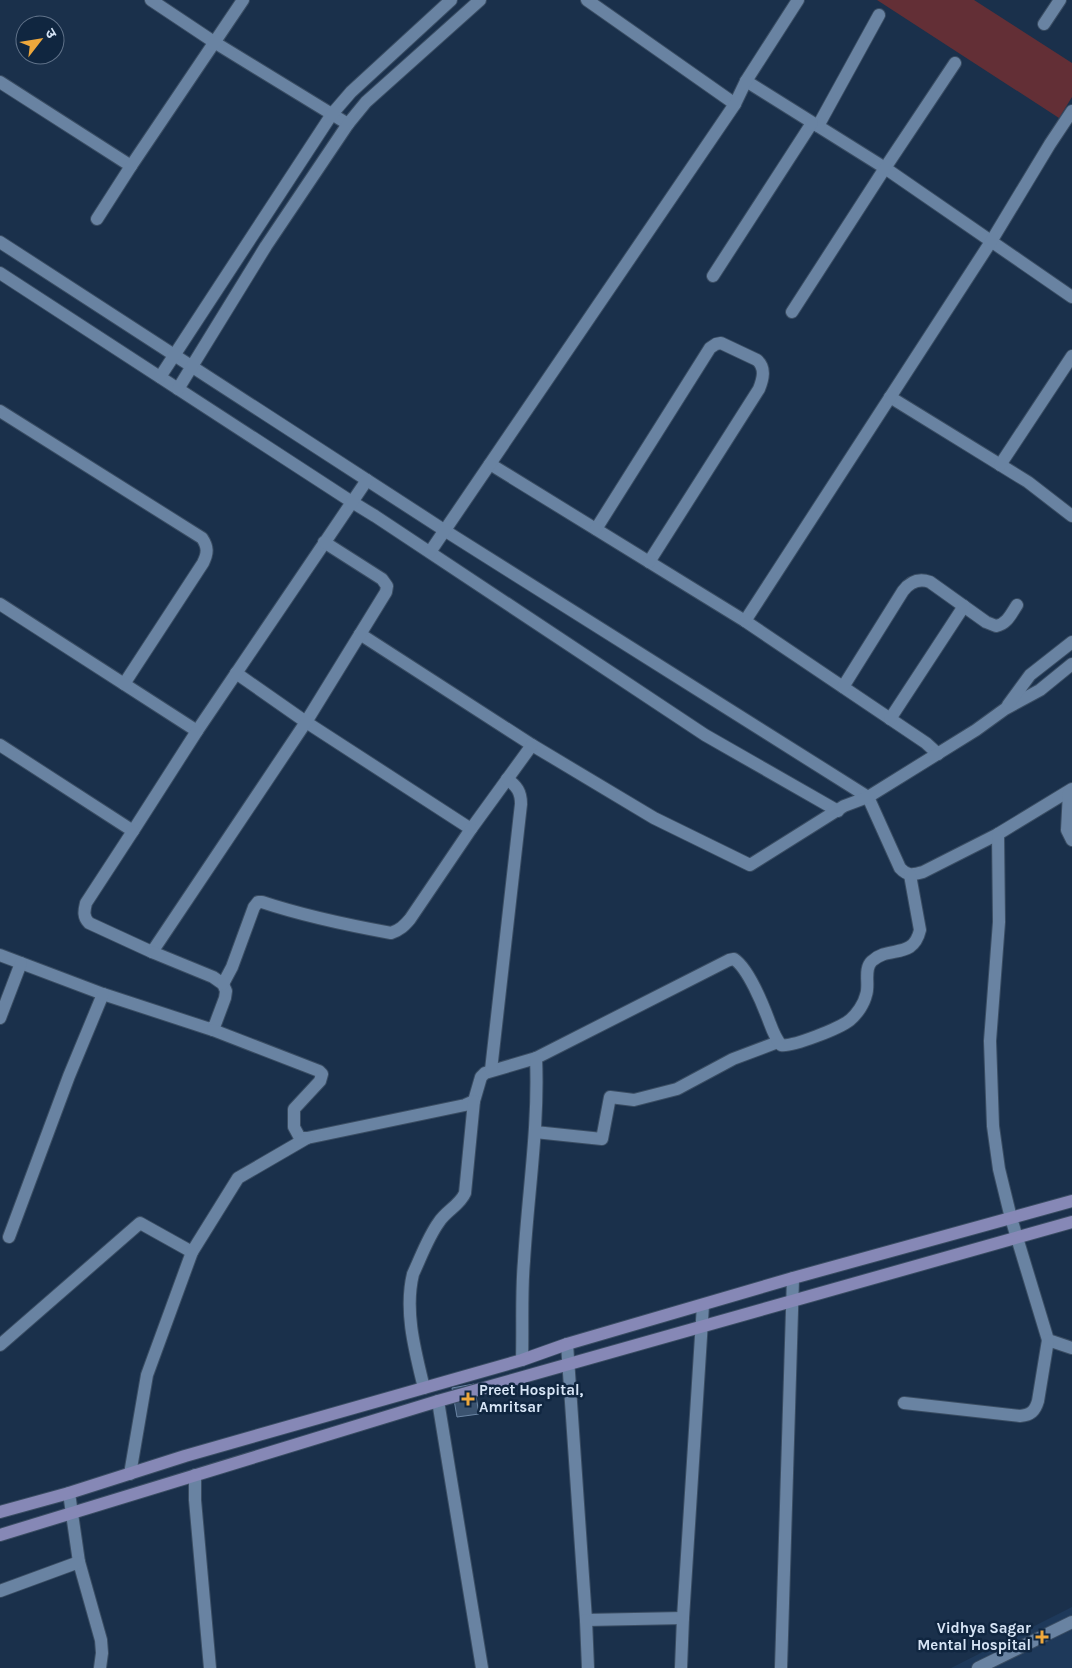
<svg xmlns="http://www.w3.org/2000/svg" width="1072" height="1668" viewBox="0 0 1072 1668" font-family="Karla,'Noto Sans Devanagari',sans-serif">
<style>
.built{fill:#1e395a}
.green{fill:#632f36}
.building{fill:#3b5370;stroke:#6c86a5}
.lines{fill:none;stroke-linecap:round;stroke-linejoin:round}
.street-casing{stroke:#3a4d63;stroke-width:14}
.secondary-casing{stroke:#3a4d63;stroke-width:14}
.street{stroke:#6983a2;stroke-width:12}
.secondary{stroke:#8688b6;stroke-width:12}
.poi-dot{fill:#eea83c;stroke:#102640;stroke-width:2}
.labels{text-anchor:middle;stroke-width:5;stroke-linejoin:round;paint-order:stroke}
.poi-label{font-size:15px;font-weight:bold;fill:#d7e5f6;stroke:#102640;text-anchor:start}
</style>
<rect width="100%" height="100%" fill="#1a304b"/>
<path class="built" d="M 1072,1607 L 1072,1668 L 951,1668 Z"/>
<path class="green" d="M 877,0 L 974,0 L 1072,63 L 1072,97 L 1059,118 Z"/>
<path class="building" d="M 474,1384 L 479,1414 L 457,1417 L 452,1388 Z"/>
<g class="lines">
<g class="street-casing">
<g id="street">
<path d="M 151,0 L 214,42 L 348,124"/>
<path d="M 587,0 L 735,104"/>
<path d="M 1044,24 L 1060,0"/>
<path d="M 746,81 L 885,168 L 1072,297"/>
<path d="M 0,82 L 131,166 L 97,219"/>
<path d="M 818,126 L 879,15"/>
<path d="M 131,166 L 243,0"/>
<path d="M 0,242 L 444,530 L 868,797 L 900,868 C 907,876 913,875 923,872 L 998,834"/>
<path d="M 0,273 L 352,502 L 375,516 L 705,735 L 838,811"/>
<path d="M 713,276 L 812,123"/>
<path d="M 792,312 L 885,168 L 955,63"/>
<path d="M 160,377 L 332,114 L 351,92 L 451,0"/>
<path d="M 178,389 L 266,246 L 348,124 L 366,102 L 480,0"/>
<path d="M 890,397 L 1028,482 L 1072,516"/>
<path d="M 0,411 L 202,538 C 208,547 208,553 203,563 L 124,684"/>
<path d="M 490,464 L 745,621 L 926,743 L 938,754"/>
<path d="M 1000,465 L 1072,356"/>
<path d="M 596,529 L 710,348 L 716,344 L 721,343 L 757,360 C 766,368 763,379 759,389 L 649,562"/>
<path d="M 430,552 L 735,104 L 746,81 L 798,0"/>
<path d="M 0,604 L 197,731"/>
<path d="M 745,621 L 992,240 L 1050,144 L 1072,111"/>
<path d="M 360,634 L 532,745 L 654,818 L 750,865 L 844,806 L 868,797 L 976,730 L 1005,709 L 1040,690 L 1072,664"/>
<path d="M 236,673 L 306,722 L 471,829 L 532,745"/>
<path d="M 843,687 L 903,591 C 910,582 919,578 930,582 L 986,622 L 996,626 C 1007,624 1011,614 1017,605"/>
<path d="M 1008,705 L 1030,675 L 1072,642"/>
<path d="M 890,719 L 964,606"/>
<path d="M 0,745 L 133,831 L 197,731 L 367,480"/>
<path d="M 1072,789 L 998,834 L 999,922 L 990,1041 L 993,1126 L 999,1169 L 1011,1218 L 1048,1340 L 1072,1348"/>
<path d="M 1069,792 L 1067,830 L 1072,840"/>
<path d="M 133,831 L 86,903 C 84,911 83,917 89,923 L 152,952 L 306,722 L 386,592 L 387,586 L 382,579 L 324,542"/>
<path d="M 0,955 L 103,994 L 213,1030 L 225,998 L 226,991 L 223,984 L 213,977 L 152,952"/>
<path d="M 223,984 L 232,967 L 254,907 L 258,902 L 262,902 C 304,916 347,925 391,933 C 400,930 404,926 410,919 L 471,829"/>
<path d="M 0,1018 L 21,963"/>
<path d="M 213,1030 L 319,1071 L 322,1074 L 320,1081 L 294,1109 L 294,1127 L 300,1138 L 307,1138 L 465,1105 L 474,1101 L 481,1077 L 485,1073 L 536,1058"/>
<path d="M 491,1070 L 521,804 C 521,792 517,786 507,779"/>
<path d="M 535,1132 L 602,1139 L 610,1097 L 634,1100 L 677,1089 L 733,1059 L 778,1042"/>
<path d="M 9,1237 L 69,1076 L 103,994"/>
<path d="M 567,1344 L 586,1620 L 683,1618"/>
<path d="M 0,1345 L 140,1223 L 192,1252"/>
<path d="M 522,1360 C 523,1327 521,1294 524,1261 C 528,1193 539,1126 536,1058 L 729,960 L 734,959 C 748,968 763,1005 769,1021 C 772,1029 775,1038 781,1045 C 793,1047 840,1028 850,1020 C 857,1014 864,1004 866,995 C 870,985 863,969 872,961 C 889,945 913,960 920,930 L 910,875"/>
<path d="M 424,1388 C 415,1351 404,1311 413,1274 C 421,1257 428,1237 439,1222 C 446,1211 460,1205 465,1193 L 474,1101"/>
<path d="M 438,1401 L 482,1668"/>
<path d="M 904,1403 L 1020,1416 C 1031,1415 1035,1411 1038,1401 L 1048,1340"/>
<path d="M 130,1474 L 147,1375 L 192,1252 L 238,1178 L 307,1138"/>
<path d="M 195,1475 L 195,1500 L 210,1668"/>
<path d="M 69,1493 L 79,1562 L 101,1640 L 102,1653 L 100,1668"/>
<path d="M 0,1591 L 79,1562"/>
<path d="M 586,1620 L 588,1668"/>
<path d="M 681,1668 L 683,1618 L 703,1305"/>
<path d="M 781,1668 L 793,1278"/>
<path d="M 978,1668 L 1072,1622"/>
</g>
</g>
<g class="secondary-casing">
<g id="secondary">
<path d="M 0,1512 L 69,1493 L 185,1456 L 522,1360 L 567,1344 L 793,1278 L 1072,1201"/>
<path d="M 0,1535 L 438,1401 L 1072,1222"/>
</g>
</g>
<use href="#street" class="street"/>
<use href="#secondary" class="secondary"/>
</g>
<g class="poi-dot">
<path d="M465.5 1391.5h5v5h5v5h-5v5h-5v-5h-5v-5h5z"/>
<path d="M1039.5 1629.5h5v5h5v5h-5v5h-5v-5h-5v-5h5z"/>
</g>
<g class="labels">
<g class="poi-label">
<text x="479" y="1395">Preet Hospital,<tspan x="479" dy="17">Amritsar</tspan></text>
<text x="1031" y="1633" text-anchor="end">Vidhya Sagar<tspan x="1031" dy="17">Mental Hospital</tspan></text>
</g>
</g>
<g transform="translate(40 40) rotate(59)"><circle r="24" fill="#102640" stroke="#607289"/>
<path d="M0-4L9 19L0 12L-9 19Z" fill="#eea83c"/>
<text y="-8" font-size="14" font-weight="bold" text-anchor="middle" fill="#d7e5f6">उ</text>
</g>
</svg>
